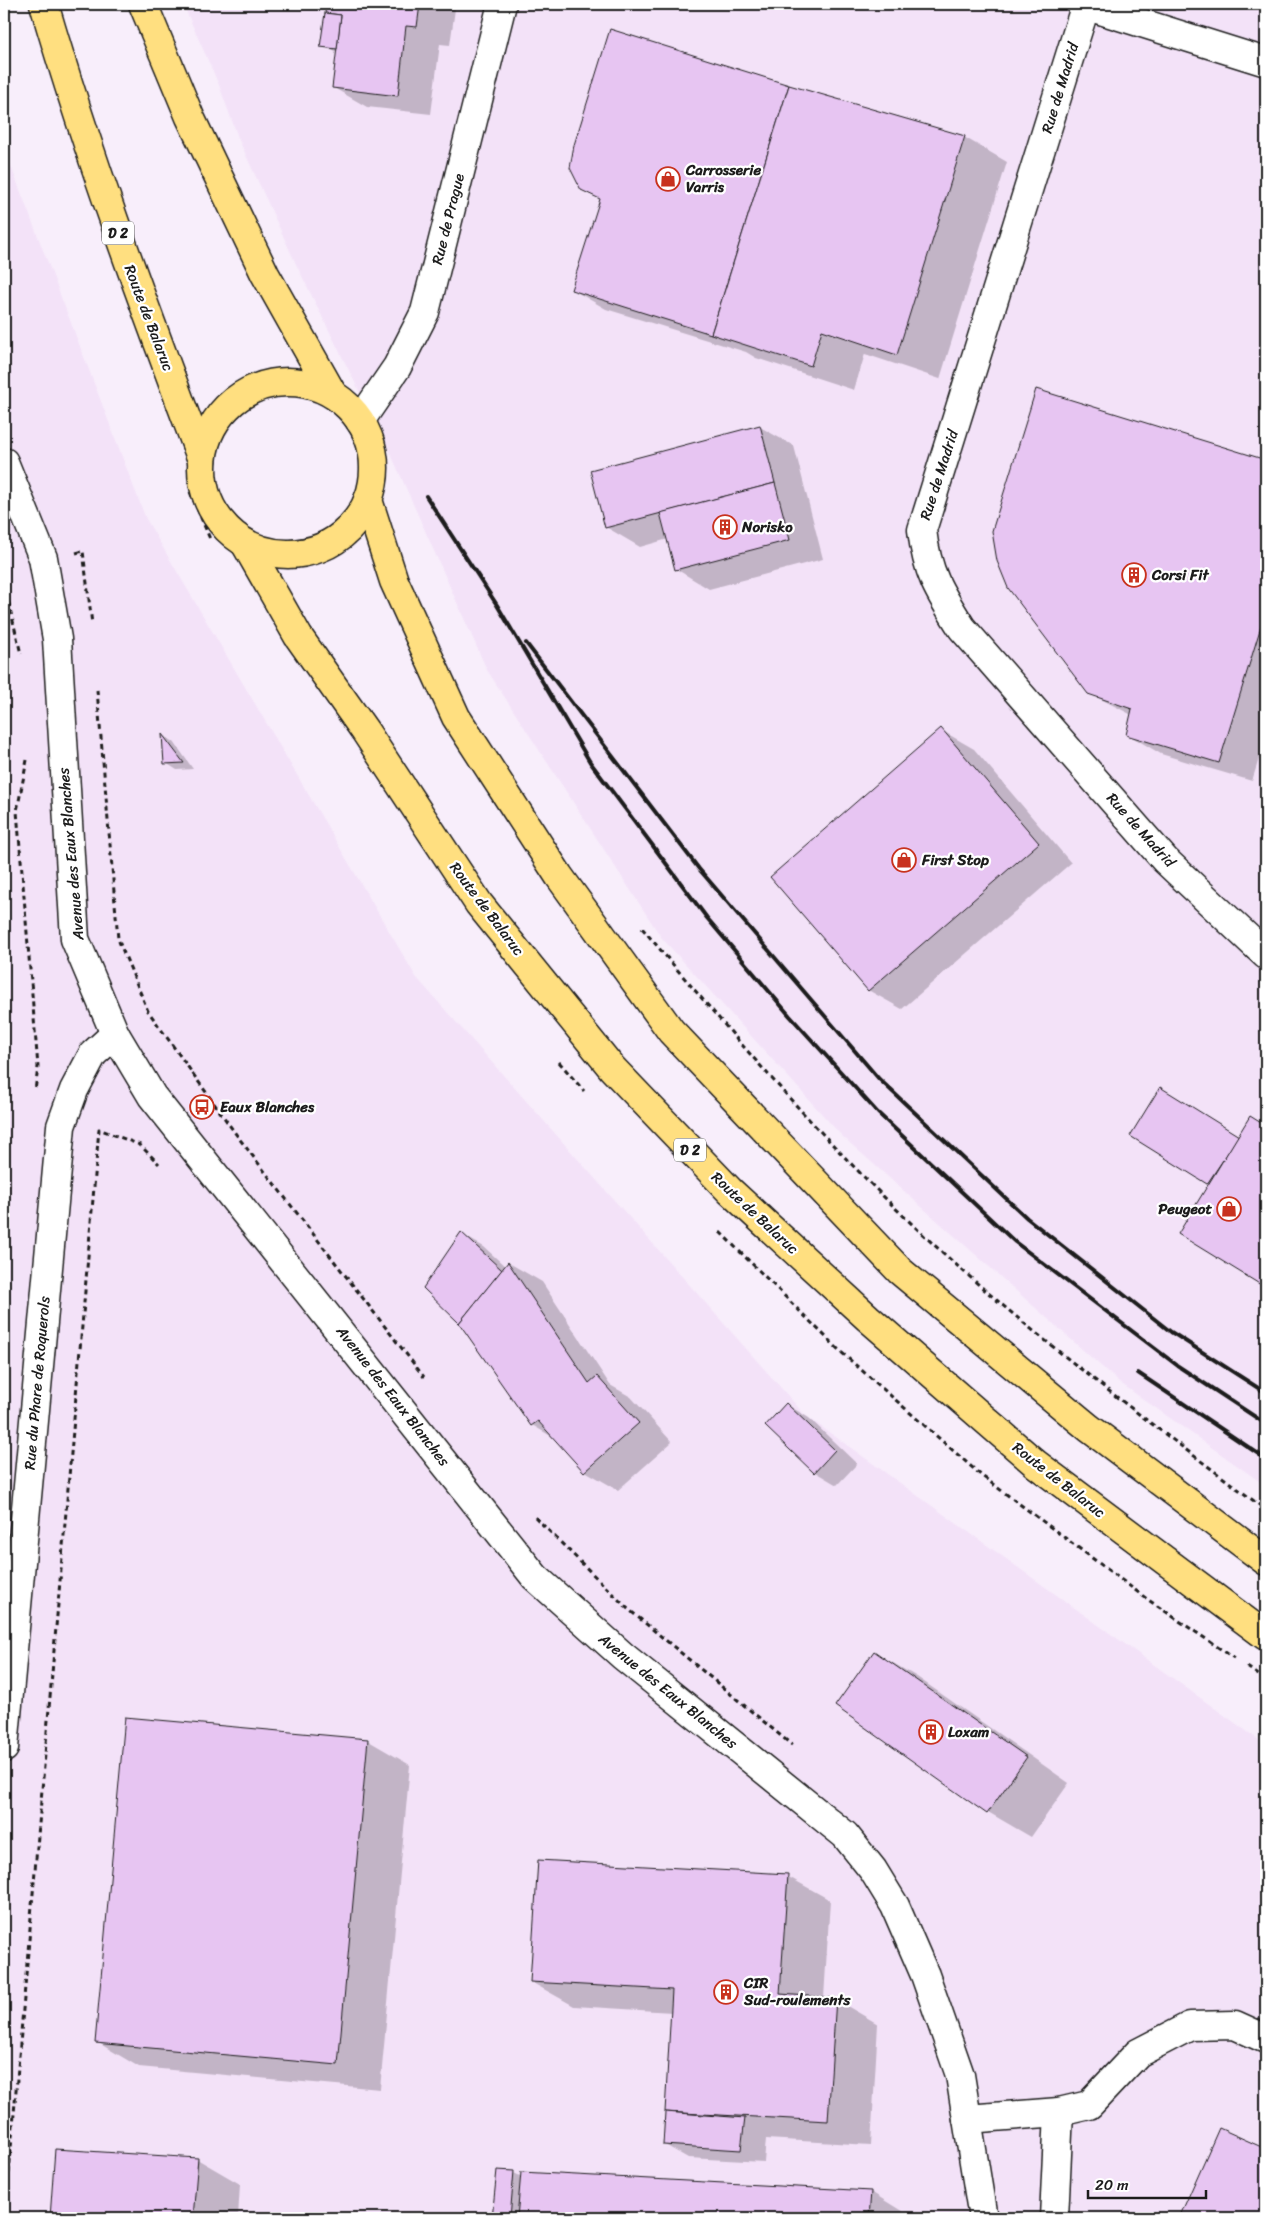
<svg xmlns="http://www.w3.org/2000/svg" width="1270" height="2222" viewBox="0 0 1270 2222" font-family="Sriracha,sans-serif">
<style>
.built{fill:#f3e2f8}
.shadow{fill:#0003}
.building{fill:#e7c5f2;stroke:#1c1c1c}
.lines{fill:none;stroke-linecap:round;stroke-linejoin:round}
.minor-casing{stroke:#1c1c1c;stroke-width:31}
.major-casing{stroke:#1c1c1c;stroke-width:31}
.path{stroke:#1c1c1c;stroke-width:3;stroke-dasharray:5 4;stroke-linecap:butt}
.minor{stroke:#fff;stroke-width:28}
.major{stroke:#ffdf80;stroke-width:28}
.rail{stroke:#1c1c1c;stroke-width:4}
.labels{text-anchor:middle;stroke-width:4.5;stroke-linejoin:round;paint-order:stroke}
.shield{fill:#fff;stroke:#606060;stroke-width:1}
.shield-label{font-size:14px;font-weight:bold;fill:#1c1c1c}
.street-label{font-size:15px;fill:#1c1c1c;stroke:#fff}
.poi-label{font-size:15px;font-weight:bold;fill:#1c1c1c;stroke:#fff;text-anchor:start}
</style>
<rect width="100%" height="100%" fill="#f8eefb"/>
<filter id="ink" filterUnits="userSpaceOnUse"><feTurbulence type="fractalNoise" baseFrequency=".02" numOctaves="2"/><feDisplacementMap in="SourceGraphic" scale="10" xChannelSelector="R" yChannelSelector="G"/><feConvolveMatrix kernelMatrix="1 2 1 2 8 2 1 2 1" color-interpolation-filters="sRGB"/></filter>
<g filter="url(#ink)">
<g class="built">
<path d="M 183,4 L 1266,4 L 1266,1486 L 1119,1382 L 842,1136 L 661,937 L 487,670 L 394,461 L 296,264 L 239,140 L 219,85 Z"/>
<path d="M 4,148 L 146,519 L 416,977 L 805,1415 L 1266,1745 L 1266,2218 L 4,2218 Z"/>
</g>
<g class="shadow">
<path d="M 327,4 L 446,4 L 455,9 L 450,45 L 440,44 L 431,114 L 367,107 L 334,88 L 338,53 L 322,46 Z"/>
<path d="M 964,137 L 1007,162 L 940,379 L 865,354 L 854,390 L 756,358 L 746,352 L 606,309 L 573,290 Z"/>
<path d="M 1036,390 L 1266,461 L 1266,736 L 1252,781 L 1161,754 L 1127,734 L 1132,715 L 1089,693 Z"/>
<path d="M 760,427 L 794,446 L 823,559 L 709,589 L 676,569 L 668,539 L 640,547 L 606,527 Z"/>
<path d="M 941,730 L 974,749 L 1071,863 L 902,1009 L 868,990 Z"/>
<path d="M 164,736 L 174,742 L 193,769 L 177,770 L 166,763 Z"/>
<path d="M 1251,1117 L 1266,1127 L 1266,1286 L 1180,1233 L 1210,1184 L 1132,1136 L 1239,1136 Z"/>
<path d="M 4,1179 L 10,1183 L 4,1257 Z"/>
<path d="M 461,1234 L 484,1247 L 506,1267 L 509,1263 L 542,1282 L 610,1385 L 631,1397 L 672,1442 L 618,1490 L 585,1471 L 556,1439 L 532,1425 Z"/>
<path d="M 786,1404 L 809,1418 L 857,1464 L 837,1485 L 815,1472 Z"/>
<path d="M 874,1652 L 917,1677 L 1069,1783 L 1031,1837 L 988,1812 Z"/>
<path d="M 367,1740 L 410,1765 L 380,2089 L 139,2067 L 97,2042 Z"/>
<path d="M 787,1876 L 830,1900 L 824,1998 L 835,1999 L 878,2024 L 871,2145 L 766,2139 L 764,2162 L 688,2158 L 665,2145 L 672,2012 L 574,2006 L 531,1982 Z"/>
<path d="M 1219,2129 L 1266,2150 L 1266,2218 L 1180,2218 Z"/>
<path d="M 56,2150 L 197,2159 L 240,2184 L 238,2218 L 51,2218 Z"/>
<path d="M 498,2171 L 514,2173 L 522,2177 L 871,2192 L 913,2218 L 493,2218 Z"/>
</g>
<g class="building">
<path d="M 326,4 L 420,4 L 417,27 L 406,26 L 398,96 L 332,88 L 341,15 L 325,13 Z"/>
<path d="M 325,13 L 341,15 L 337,49 L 320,47 Z"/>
<path d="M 610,29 L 789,85 L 711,334 L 571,290 L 600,199 L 581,190 L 570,168 L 574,145 Z"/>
<path d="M 789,85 L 965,136 L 897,355 L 822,330 L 811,366 L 711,334 Z"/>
<path d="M 1036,389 L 1266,460 L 1266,610 L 1219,763 L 1126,735 L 1132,709 L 1088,694 L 1008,588 L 997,561 L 992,531 Z"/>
<path d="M 760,425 L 775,483 L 605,528 L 590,470 Z"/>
<path d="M 775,483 L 790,540 L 675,570 L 660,513 Z"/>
<path d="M 941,728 L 1039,843 L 868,991 L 770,877 Z"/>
<path d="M 162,734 L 184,763 L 164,764 Z"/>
<path d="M 1160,1087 L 1239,1136 L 1207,1184 L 1130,1136 Z"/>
<path d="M 1250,1116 L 1266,1126 L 1266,1288 L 1178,1234 Z"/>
<path d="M 461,1232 L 502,1270 L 459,1323 L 423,1288 Z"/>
<path d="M 508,1262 L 589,1383 L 597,1376 L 639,1423 L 584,1472 L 538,1421 L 531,1426 L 459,1323 Z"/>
<path d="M 786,1403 L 835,1450 L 814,1473 L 765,1426 Z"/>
<path d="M 874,1651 L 1027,1757 L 987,1814 L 835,1706 Z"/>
<path d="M 125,1717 L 368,1739 L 338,2065 L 95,2043 Z"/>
<path d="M 538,1860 L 788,1874 L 780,1994 L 836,1998 L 828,2121 L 665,2112 L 672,1990 L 530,1982 Z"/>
<path d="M 665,2112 L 745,2118 L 741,2150 L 663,2145 Z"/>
<path d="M 1219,2128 L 1266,2149 L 1266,2218 L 1179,2218 Z"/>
<path d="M 55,2149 L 198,2158 L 193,2218 L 50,2218 Z"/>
<path d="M 497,2170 L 514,2171 L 510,2218 L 492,2218 Z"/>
<path d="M 521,2172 L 871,2191 L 869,2218 L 517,2218 Z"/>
</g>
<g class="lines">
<g class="minor-casing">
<g id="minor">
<path d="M 1081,4 L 1266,62"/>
<path d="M 1086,4 L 922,530 C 927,573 939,592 962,628 L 1165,860 L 1266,955"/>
<path d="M 360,421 L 397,367 L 425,312 L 502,4"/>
<path d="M 4,462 L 43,558 L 57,639 L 75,939 L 115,1034 L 152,1096 L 535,1577 L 623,1656 L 845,1835 L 873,1870 L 895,1906 L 925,1975 L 960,2075 L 983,2218"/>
<path d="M 4,1748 L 61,1126 L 74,1090 L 93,1054 L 115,1034"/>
<path d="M 967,2119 L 1059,2112 L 1089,2105 L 1138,2053 L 1190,2026 L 1235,2025 L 1266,2039"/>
<path d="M 1054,2218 L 1059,2112"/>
</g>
</g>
<g class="major-casing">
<g id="major">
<path d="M 44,4 C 89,158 145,309 202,460"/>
<path d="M 143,4 L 190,117 L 265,274 L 332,393"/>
<circle cx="288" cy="468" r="86"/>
<path d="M 368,500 L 394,581 L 456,717 L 559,876 L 671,1031 L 900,1271 L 1089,1428 L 1266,1561"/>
<path d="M 245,543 L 298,636 L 365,731 L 479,904 L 612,1068 L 730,1191 L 868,1318 L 1036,1464 L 1266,1636"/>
</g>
</g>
<g class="path">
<path d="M 190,492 L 210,539"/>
<path d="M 76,553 L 83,551 L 92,624"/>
<path d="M 4,584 L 21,654"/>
<path d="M 97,690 L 118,939 L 148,1011 L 238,1137 L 424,1377"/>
<path d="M 27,760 L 17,811 L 38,1067 L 35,1091"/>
<path d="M 642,928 C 740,1044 839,1160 952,1261 C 1052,1351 1160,1430 1266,1510"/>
<path d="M 559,1062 L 584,1091"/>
<path d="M 720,1232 L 841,1352 L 982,1476 L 1147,1599 L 1234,1658"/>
<path d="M 535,1517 L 627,1608 L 792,1745"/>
<path d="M 1247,1667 L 1266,1680"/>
<path d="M 5,2218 L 99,1129 L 140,1145 L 159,1164"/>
</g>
<use href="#minor" class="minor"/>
<use href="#major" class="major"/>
<g class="rail">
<path d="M 426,496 L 497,605 L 590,762 L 707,918 L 790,1016 L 878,1113 L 1015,1242 L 1178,1366 L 1266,1424"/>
<path d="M 526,643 L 699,869 L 879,1079 L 1027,1218 L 1171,1332 L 1266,1393"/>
<path d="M 1138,1373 L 1266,1459"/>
</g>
</g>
</g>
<defs>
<g id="shop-ring" transform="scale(1.25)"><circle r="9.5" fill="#fff" stroke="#c8321e" stroke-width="1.5"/><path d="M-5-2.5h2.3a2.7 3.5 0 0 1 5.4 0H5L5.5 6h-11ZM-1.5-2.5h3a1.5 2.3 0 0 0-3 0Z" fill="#c8321e"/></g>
<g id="building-ring" transform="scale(1.25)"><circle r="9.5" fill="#fff" stroke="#c8321e" stroke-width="1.5"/><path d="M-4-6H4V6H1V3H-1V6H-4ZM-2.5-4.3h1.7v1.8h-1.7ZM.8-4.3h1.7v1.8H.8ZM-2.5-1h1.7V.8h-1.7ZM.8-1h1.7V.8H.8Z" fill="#c8321e"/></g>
<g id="bus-ring" transform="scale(1.25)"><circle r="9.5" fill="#fff" stroke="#c8321e" stroke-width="1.5"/><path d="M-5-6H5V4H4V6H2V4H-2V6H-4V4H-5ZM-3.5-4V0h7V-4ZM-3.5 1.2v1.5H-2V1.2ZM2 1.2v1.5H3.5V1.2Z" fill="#c8321e"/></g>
</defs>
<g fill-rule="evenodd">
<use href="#shop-ring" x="668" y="179"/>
<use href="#building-ring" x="725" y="527"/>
<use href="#building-ring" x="1134" y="575"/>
<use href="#shop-ring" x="904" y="860"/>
<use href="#bus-ring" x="202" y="1107"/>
<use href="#shop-ring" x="1229" y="1209"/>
<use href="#building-ring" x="931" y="1732"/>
<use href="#building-ring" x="726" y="1992"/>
</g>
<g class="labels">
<g class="shield">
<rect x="102" y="221.5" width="32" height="23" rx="4"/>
<rect x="674" y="1138.5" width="32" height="23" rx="4"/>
</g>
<g class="shield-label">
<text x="118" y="238">D 2</text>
<text x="690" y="1155">D 2</text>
</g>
<g class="street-label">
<text transform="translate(1060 88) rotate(-73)" y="5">Rue de Madrid</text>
<text transform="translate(448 219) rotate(-76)" y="5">Rue de Prague</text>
<text transform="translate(149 318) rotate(69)" y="5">Route de Balaruc</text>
<text transform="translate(939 475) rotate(-72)" y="5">Rue de Madrid</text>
<text transform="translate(1141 830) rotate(48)" y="5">Rue de Madrid</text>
<text transform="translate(71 854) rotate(-95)" y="5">Avenue des Eaux Blanches</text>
<text transform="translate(487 909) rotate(53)" y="5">Route de Balaruc</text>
<text transform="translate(755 1213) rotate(43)" y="5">Route de Balaruc</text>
<text transform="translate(37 1383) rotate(-85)" y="5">Rue du Phare de Roquerols</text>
<text transform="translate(393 1396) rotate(52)" y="5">Avenue des Eaux Blanches</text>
<text transform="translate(1059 1480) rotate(38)" y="5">Route de Balaruc</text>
<text transform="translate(668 1691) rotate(39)" y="5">Avenue des Eaux Blanches</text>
</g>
<g class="poi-label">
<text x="686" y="175">Carrosserie<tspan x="686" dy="17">Varris</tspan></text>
<text x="742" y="532">Norisko</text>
<text x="1152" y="580">Corsi Fit</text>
<text x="922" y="865">First Stop</text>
<text x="220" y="1112">Eaux Blanches</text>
<text x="1212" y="1214" text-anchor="end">Peugeot</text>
<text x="948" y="1737">Loxam</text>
<text x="744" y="1988">CIR<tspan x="744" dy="17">Sud-roulements</tspan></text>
</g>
</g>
<rect width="1270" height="2222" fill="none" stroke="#fff" stroke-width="20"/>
<rect x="10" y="10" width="1250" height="2202" fill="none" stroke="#1c1c1c" stroke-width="2" filter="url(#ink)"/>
<path d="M1088 2190v8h118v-8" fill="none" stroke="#1c1c1c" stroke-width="2.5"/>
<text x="1095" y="2190" font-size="15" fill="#1c1c1c" stroke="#ffffff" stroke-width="4" paint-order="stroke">20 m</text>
</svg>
